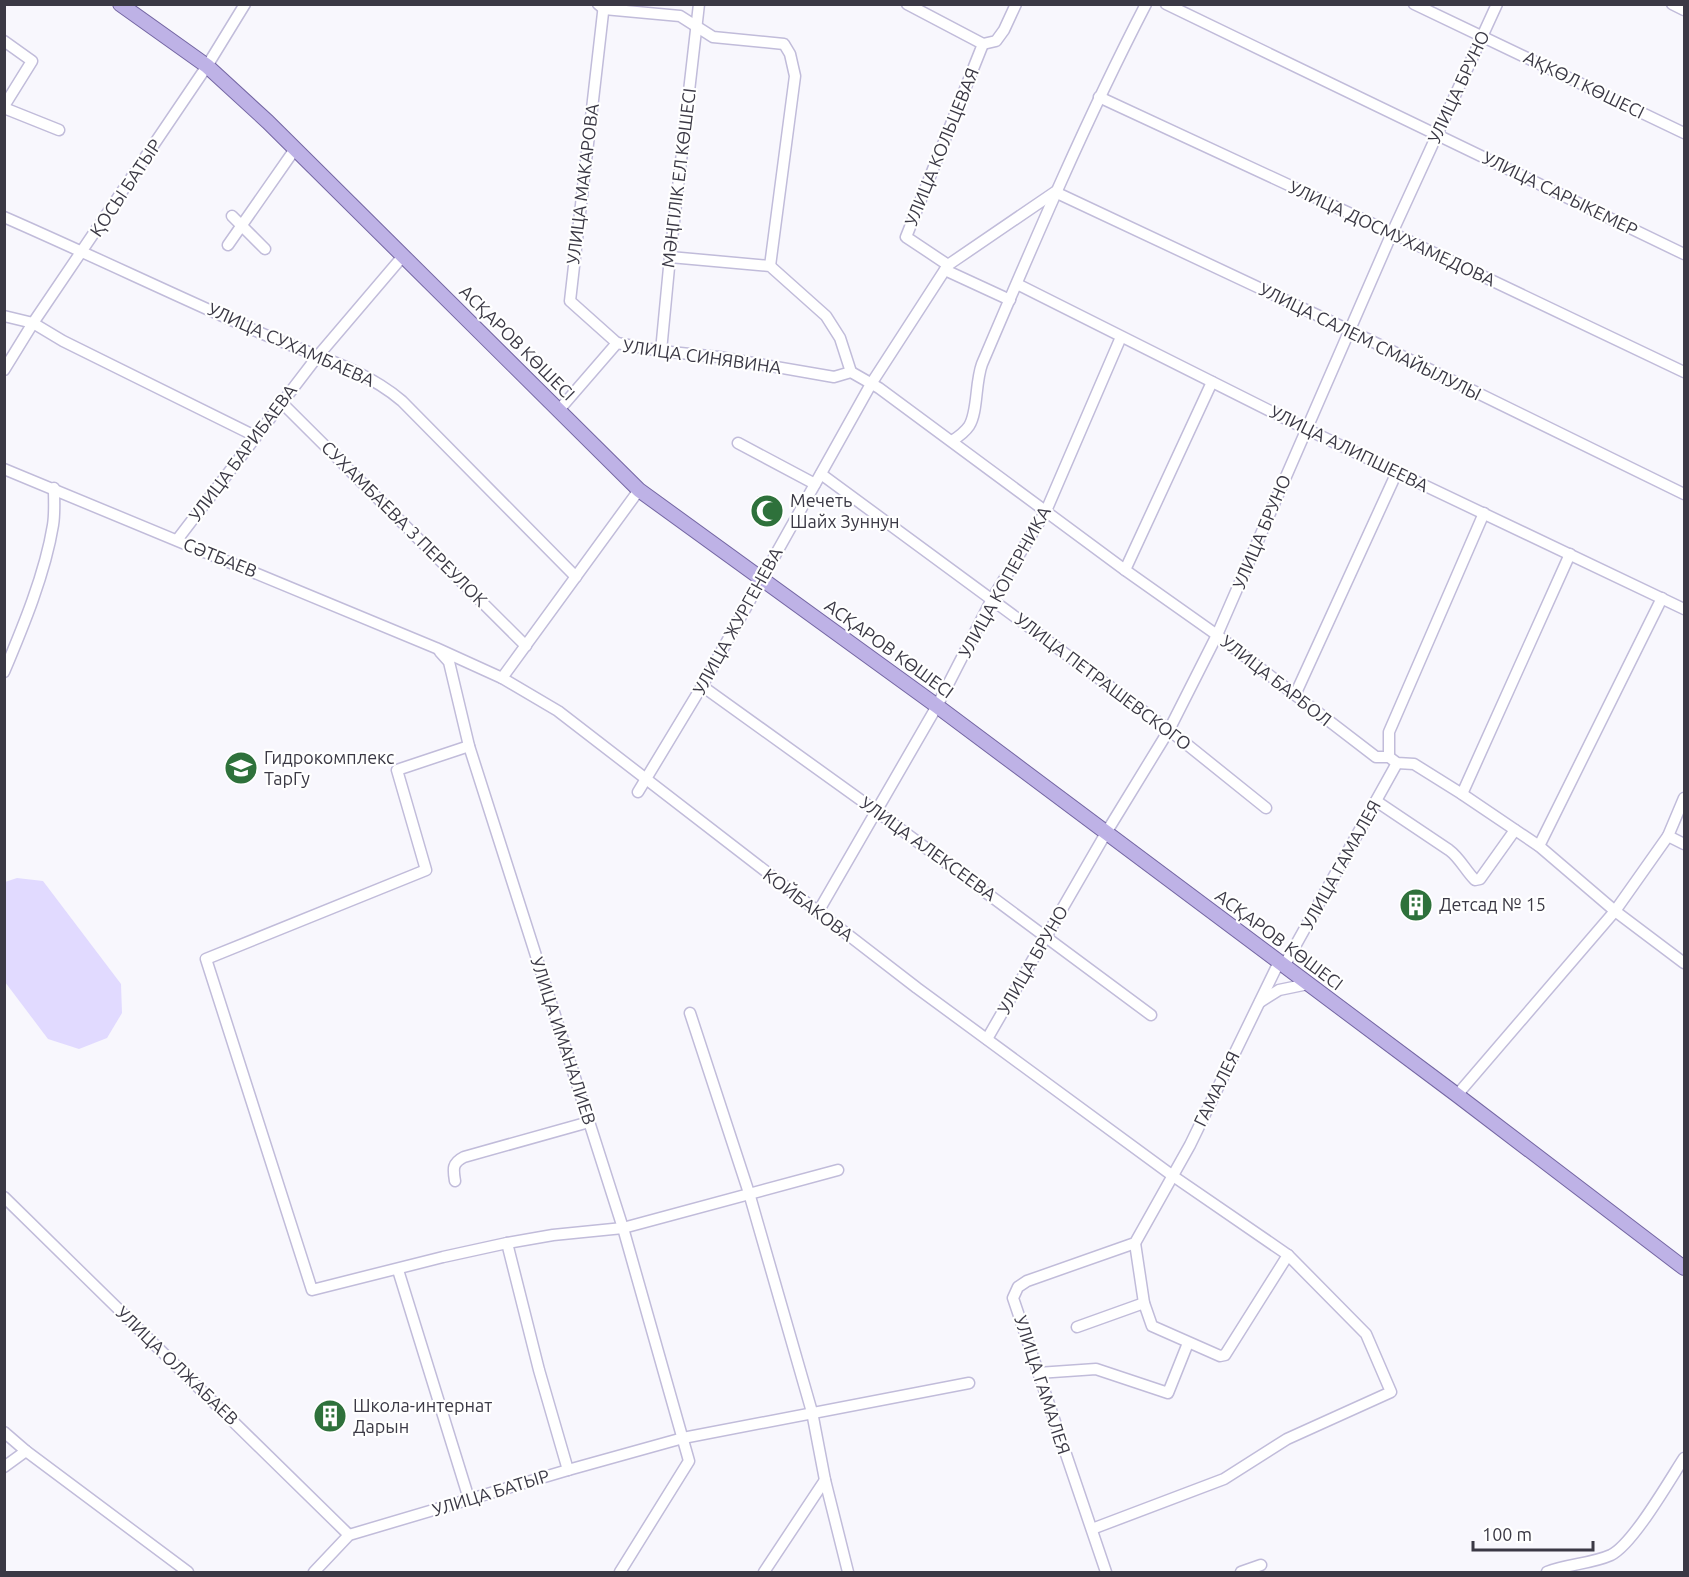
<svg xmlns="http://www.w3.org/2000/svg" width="1689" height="1577" viewBox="0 0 1689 1577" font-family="Ubuntu,sans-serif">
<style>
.green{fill:#e1daff}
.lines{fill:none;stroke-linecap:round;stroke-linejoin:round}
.minor-casing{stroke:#c1bcda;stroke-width:13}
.major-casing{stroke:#7466a3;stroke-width:16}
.minor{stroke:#fff;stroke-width:10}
.major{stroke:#beb2e6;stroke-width:14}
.labels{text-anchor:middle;stroke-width:4.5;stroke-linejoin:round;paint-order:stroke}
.street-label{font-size:18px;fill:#3b3945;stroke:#fff}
.poi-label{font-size:18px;fill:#3b3945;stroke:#fff;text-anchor:start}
</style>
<rect width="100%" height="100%" fill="#f8f7fd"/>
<path class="green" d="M 17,878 L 43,881 L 121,984 L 122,1013 L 107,1038 L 79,1049 L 48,1039 L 5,982 L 5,882 Z"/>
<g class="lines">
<g class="minor-casing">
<g id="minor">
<path d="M 598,4 L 604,9 L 680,16 L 713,37 L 784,44 L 790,54 L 795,76 L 770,266"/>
<path d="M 604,4 L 570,301 L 617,343"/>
<path d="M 907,4 L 983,44 L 906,237 L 948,265"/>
<path d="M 1166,4 L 1684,254"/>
<path d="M 1414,4 L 1684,133"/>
<path d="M 1672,4 L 1684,10"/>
<path d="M 4,41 L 32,61 L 4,106"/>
<path d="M 983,44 L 996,41 L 1004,30 L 1016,4"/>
<path d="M 1099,97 L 1392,233 L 1684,372"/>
<path d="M 4,108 L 59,130"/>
<path d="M 232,216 L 265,249"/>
<path d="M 4,217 C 91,255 176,296 263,334 C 311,355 362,367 402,401 L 576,577"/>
<path d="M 228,245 L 295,149"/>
<path d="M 670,257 L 770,266 L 826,316 L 840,338 L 851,372"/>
<path d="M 945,270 L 1010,300"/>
<path d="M 1017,284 L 1306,429 L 1684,609"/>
<path d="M 4,316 L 33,323 L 63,341 L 255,436"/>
<path d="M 661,351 L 670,257 L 699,4"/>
<path d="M 4,370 L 33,323 L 207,66 L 245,4"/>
<path d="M 281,402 L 526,646"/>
<path d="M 559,410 L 617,343 L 661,351 L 719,357 L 834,377 L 851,372 L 879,388 L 1125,570 L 1217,635 L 1376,757 L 1389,757 L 1397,763 L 1414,764 L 1462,794 L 1539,846 L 1615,911 L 1684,963"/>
<path d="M 952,441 C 958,437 965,432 969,426 C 978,412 975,383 982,364 C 1034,242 1085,122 1146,4"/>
<path d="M 738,443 L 815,484"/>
<path d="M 4,469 L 436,648 L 502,678 L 558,711 L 917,988 L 1173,1176 L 1288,1255 L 1366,1334 L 1391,1392 L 1287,1439 L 1224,1479 L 1092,1529"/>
<path d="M 821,474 L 1169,730 L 1266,808"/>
<path d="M 177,540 L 317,357 L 403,256"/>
<path d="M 1125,570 L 1212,382"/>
<path d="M 440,652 L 449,662 L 469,746 L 623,1228 L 689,1461 L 620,1572"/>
<path d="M 4,672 C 23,627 45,574 53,525 C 55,513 54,500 54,488"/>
<path d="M 502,678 L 639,490"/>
<path d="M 702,686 L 876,811 L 1151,1015"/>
<path d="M 1295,695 L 1397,472"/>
<path d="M 469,746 L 397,770 L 426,870 L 206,959 L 312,1290 L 443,1257 L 507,1243 L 553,1235 L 623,1228 L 838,1170"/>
<path d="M 1389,757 L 1389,732 L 1484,513"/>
<path d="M 638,792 L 702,686 L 871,384 L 948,265 L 1055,192 L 1351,331 L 1684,494"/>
<path d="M 1462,794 L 1570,554"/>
<path d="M 1376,801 L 1449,850 C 1460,858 1465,870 1475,880 L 1480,879 L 1515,830"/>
<path d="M 1668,836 L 1684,844"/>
<path d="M 1539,846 L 1662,598"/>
<path d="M 818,912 L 937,706 L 992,599 L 1046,511 L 1121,337"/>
<path d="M 1284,966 L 1397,763"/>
<path d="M 1260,1002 L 1279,990 L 1308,984"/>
<path d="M 690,1013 L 749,1193 L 812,1412 L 825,1480 L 848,1572"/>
<path d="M 987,1039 L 1106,833 L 1169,730 L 1217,635 L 1392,233 L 1497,4"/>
<path d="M 1457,1095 L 1615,911 L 1668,836 L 1684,798"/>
<path d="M 455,1181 C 453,1169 452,1163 464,1157 L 589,1122"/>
<path d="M 4,1197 L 349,1535"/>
<path d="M 507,1243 L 539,1370 L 568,1470"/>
<path d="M 1135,1243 L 1144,1303 L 1152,1326 L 1220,1356 L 1225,1355 L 1288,1255"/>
<path d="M 398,1270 L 469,1499"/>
<path d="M 1077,1327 L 1144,1303"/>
<path d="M 1038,1373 L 1096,1369 L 1168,1393 L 1188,1343"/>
<path d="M 4,1432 L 26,1451 L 188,1572"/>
<path d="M 4,1467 L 26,1451"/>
<path d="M 314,1572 L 349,1535 L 568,1470 L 683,1438 L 969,1383"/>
<path d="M 764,1572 L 825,1480"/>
<path d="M 1106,1572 L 1013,1298 L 1018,1287 L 1027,1281 L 1135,1243 L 1190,1145 L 1279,962"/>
<path d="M 1241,1572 L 1261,1565"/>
<path d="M 1547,1572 C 1567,1564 1591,1564 1611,1555 C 1633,1544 1669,1481 1684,1458"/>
</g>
</g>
<g class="major-casing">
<path id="major" d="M 120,4 L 207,66 L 268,122 L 639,490 L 937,706 L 1457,1095 L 1684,1268"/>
</g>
<use href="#minor" class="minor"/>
<use href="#major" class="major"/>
</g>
<defs>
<g id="mosque-disc" transform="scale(1.725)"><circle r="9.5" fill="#2e713b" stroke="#fff"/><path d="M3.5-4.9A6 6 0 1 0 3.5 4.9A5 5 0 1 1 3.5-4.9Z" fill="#fff"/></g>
<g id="university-disc" transform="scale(1.725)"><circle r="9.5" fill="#2e713b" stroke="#fff"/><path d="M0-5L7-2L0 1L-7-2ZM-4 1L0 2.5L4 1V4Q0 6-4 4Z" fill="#fff"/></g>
<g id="building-disc" transform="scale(1.725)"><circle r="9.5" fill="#2e713b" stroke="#fff"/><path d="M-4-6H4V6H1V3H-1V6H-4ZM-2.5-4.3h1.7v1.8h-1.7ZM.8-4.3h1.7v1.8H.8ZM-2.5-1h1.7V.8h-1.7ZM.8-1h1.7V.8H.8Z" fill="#fff"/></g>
</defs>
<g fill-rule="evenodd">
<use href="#mosque-disc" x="767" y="511"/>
<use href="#university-disc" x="241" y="768"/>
<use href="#building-disc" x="1416" y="905"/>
<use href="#building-disc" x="330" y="1416"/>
</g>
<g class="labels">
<g class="street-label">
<text transform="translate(1584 85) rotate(26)" y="6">АҚКӨЛ КӨШЕСІ</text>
<text transform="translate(1459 87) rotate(-65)" y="6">УЛИЦА БРУНО</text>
<text transform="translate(942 147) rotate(-68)" y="6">УЛИЦА КОЛЬЦЕВАЯ</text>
<text transform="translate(679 178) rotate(-83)" y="6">МӘҢГІЛІК ЕЛ КӨШЕСІ</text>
<text transform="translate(583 184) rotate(-83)" y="6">УЛИЦА МАКАРОВА</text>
<text transform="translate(126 188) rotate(-56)" y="6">ҚОСЫ БАТЫР</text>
<text transform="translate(1560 194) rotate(26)" y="6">УЛИЦА САРЫКЕМЕР</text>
<text transform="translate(1392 234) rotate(25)" y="6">УЛИЦА ДОСМУХАМЕДОВА</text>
<text transform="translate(1370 342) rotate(26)" y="6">УЛИЦА САЛЕМ СМАЙЫЛУЛЫ</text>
<text transform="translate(517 343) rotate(45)" y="6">АСҚАРОВ КӨШЕСІ</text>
<text transform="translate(291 345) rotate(24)" y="6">УЛИЦА СУХАМБАЕВА</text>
<text transform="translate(702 357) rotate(8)" y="6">УЛИЦА СИНЯВИНА</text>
<text transform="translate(1349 449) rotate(26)" y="6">УЛИЦА АЛИПШЕЕВА</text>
<text transform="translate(243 453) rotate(-53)" y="6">УЛИЦА БАРИБАЕВА</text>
<text transform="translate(404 524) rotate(45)" y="6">СУХАМБАЕВА 3 ПЕРЕУЛОК</text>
<text transform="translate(1262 532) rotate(-67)" y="6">УЛИЦА БРУНО</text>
<text transform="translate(220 558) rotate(22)" y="6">СӘТБАЕВ</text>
<text transform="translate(1005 582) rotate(-61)" y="6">УЛИЦА КОПЕРНИКА</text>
<text transform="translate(738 621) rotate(-61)" y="6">УЛИЦА ЖУРГЕНЕВА</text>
<text transform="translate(889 649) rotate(36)" y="6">АСҚАРОВ КӨШЕСІ</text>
<text transform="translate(1276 681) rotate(38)" y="6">УЛИЦА БАРБОЛ</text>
<text transform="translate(1103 682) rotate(37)" y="6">УЛИЦА ПЕТРАШЕВСКОГО</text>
<text transform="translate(928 849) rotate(36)" y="6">УЛИЦА АЛЕКСЕЕВА</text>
<text transform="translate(1341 865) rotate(-61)" y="6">УЛИЦА ГАМАЛЕЯ</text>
<text transform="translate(808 905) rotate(37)" y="6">КОЙБАКОВА</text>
<text transform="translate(1279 940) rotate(37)" y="6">АСҚАРОВ КӨШЕСІ</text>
<text transform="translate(1033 960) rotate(-60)" y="6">УЛИЦА БРУНО</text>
<text transform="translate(563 1041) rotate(72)" y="6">УЛИЦА ИМАНАЛИЕВ</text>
<text transform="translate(1217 1089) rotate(-64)" y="6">ГАМАЛЕЯ</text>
<text transform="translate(177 1366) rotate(44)" y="6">УЛИЦА ОЛЖАБАЕВ</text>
<text transform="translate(1042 1385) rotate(72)" y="6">УЛИЦА ГАМАЛЕЯ</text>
<text transform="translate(491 1493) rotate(-17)" y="6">УЛИЦА БАТЫР</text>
</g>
<g class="poi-label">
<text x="790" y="507">Мечеть<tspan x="790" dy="21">Шайх Зуннун</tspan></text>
<text x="264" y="764">Гидрокомплекс<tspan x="264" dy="21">ТарГу</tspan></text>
<text x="1439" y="911">Детсад № 15</text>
<text x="353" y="1412">Школа-интернат<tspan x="353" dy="21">Дарын</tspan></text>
</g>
</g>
<rect width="1689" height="1577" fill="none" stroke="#3b3945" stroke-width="12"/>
<path d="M1473 1541v9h120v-9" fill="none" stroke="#3b3945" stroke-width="3"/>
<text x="1482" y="1541" font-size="18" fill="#3b3945" stroke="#ffffff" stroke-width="4.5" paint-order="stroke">100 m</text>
</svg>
